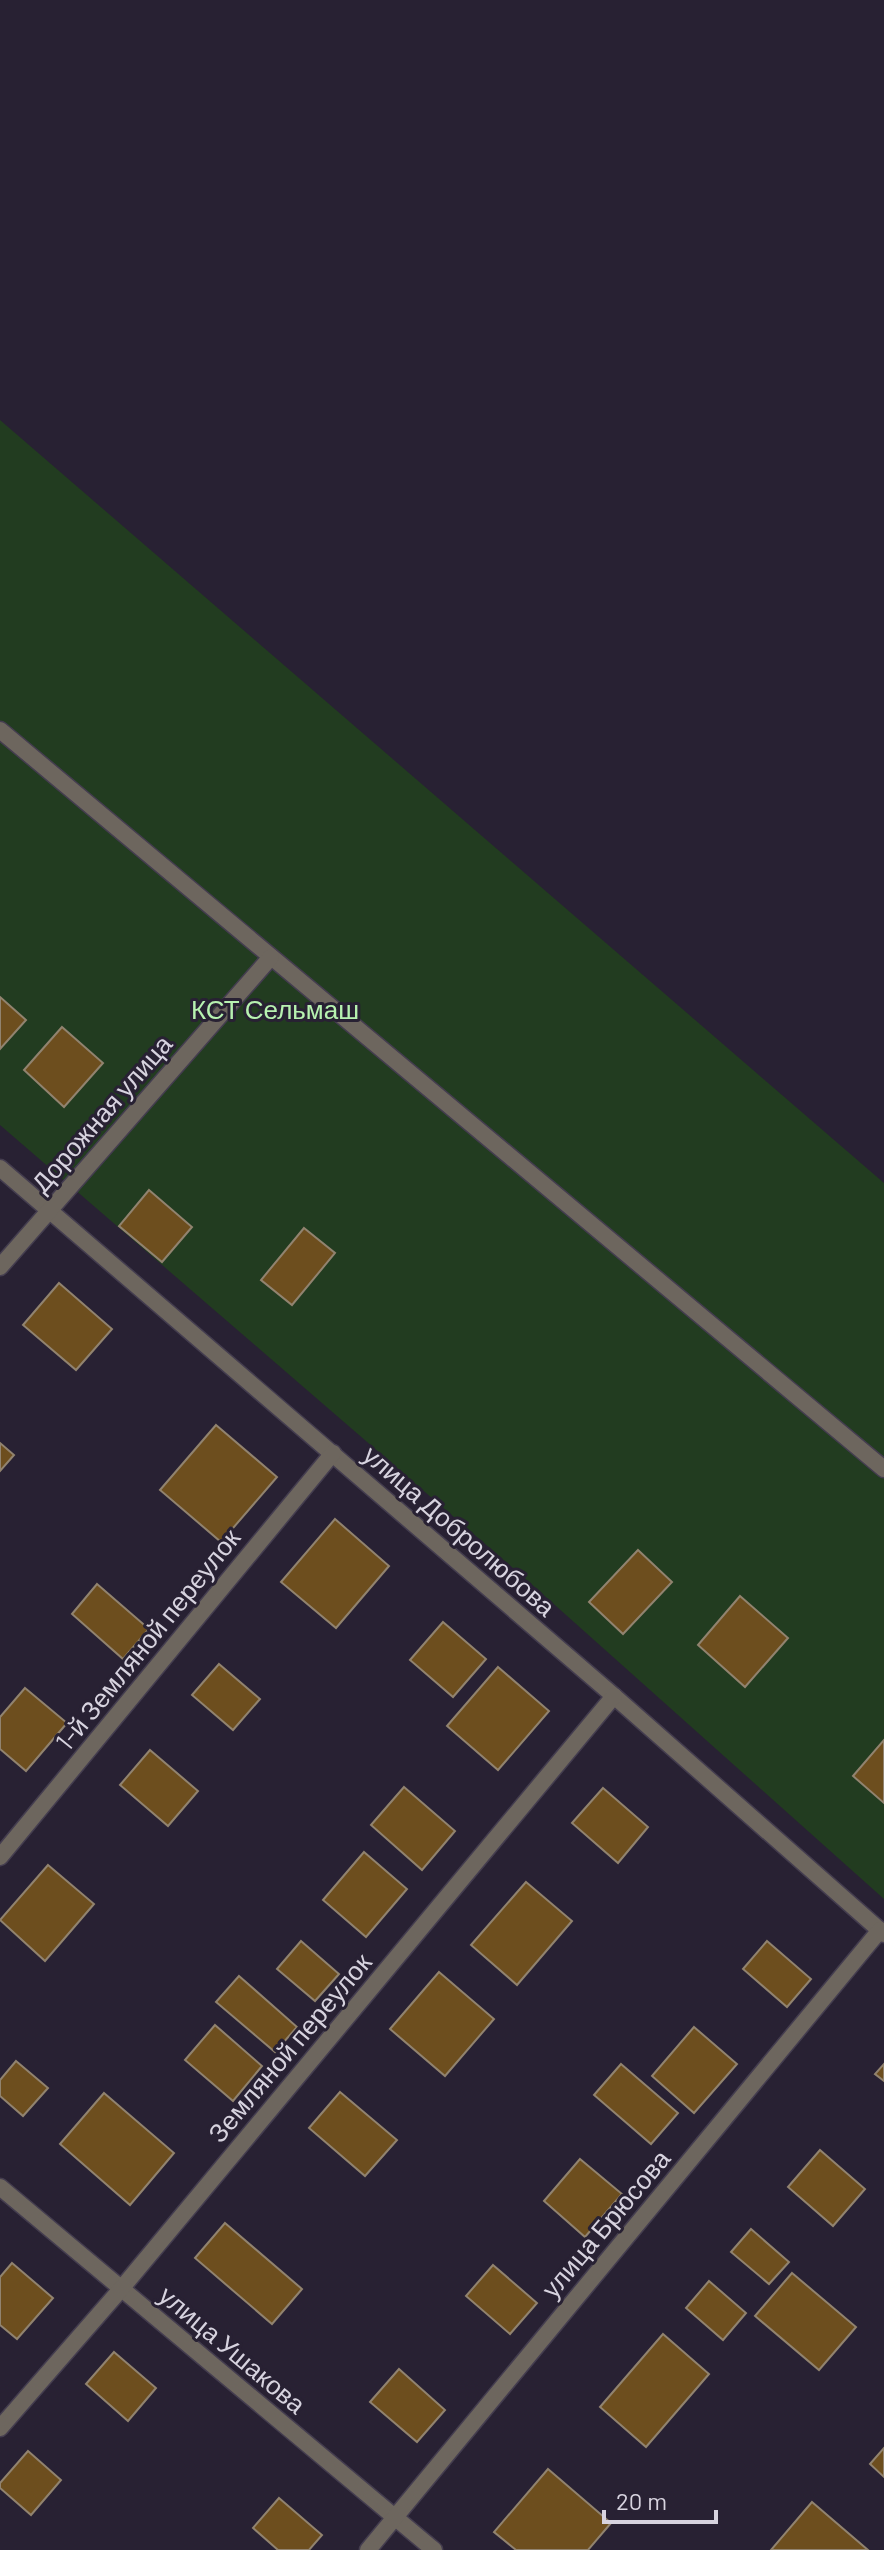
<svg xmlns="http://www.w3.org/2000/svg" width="884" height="2550" viewBox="0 0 884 2550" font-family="Barlow,sans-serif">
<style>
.green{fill:#223c20}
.building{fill:#6d4e1e;stroke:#91836f;stroke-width:2}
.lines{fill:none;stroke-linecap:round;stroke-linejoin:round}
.minor-casing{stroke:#443d4f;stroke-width:19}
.minor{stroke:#6d665e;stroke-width:16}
.labels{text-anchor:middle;stroke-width:6;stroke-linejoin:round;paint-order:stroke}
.park-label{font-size:26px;fill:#b7f2b0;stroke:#282133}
.street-label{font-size:26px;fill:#d7d3df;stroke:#282133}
</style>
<rect width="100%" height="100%" fill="#282133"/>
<path class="green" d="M 0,420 L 884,1183 L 884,1899 L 528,1581 L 0,1125 Z"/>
<g class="building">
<path d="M 0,997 L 26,1020 L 0,1049 Z"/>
<path d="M 62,1027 L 103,1063 L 64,1107 L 24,1070 Z"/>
<path d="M 149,1190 L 192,1227 L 162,1262 L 119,1226 Z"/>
<path d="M 304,1228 L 335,1253 L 292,1305 L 261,1280 Z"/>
<path d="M 59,1283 L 112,1329 L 76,1370 L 23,1325 Z"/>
<path d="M 216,1425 L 277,1477 L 221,1542 L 160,1490 Z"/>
<path d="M 0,1443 L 14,1455 L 0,1471 Z"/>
<path d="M 335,1519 L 389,1566 L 336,1628 L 281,1582 Z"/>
<path d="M 638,1550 L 672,1582 L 623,1634 L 589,1602 Z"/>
<path d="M 97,1584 L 149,1629 L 123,1659 L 72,1614 Z"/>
<path d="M 740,1596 L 788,1638 L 745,1687 L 698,1645 Z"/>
<path d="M 443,1622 L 486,1659 L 453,1697 L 410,1660 Z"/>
<path d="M 219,1664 L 260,1699 L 233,1730 L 192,1695 Z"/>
<path d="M 498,1667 L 549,1711 L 498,1770 L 447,1726 Z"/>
<path d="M 25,1688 L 67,1723 L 26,1771 L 0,1749 L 0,1717 Z"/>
<path d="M 884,1740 L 884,1803 L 853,1776 Z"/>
<path d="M 150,1750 L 198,1791 L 168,1826 L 120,1785 Z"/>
<path d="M 404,1787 L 455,1831 L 422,1870 L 371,1825 Z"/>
<path d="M 603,1788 L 648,1827 L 618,1863 L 572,1823 Z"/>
<path d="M 364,1852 L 407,1889 L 366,1937 L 323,1900 Z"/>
<path d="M 48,1865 L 94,1904 L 45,1961 L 0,1920 Z"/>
<path d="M 526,1882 L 572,1921 L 517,1985 L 471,1945 Z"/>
<path d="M 301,1941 L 339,1974 L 315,2001 L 277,1969 Z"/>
<path d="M 767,1941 L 811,1979 L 787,2007 L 743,1969 Z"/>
<path d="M 439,1972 L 494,2019 L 445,2076 L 390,2029 Z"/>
<path d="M 239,1976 L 297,2027 L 275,2052 L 216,2002 Z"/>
<path d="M 215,2025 L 262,2066 L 233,2101 L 185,2060 Z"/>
<path d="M 694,2027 L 737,2064 L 694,2113 L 652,2076 Z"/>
<path d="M 16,2061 L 48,2088 L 23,2116 L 0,2096 L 0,2080 Z"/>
<path d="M 621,2064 L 678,2113 L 651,2144 L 594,2095 Z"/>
<path d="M 884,2064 L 884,2081 L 875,2074 Z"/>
<path d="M 340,2092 L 397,2140 L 365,2176 L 309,2128 Z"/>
<path d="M 104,2093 L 174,2153 L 130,2205 L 60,2144 Z"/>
<path d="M 820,2150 L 865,2189 L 833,2226 L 788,2187 Z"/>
<path d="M 580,2159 L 622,2194 L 585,2237 L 544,2201 Z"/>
<path d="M 225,2223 L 302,2289 L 272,2324 L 195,2258 Z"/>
<path d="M 751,2229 L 789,2262 L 769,2284 L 731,2252 Z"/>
<path d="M 12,2263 L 53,2298 L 17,2339 L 0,2325 L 0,2277 Z"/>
<path d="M 493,2265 L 537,2303 L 510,2334 L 466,2296 Z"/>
<path d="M 792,2273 L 856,2327 L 819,2370 L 755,2316 Z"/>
<path d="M 709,2281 L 746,2313 L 723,2340 L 686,2308 Z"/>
<path d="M 663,2334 L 709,2374 L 646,2447 L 600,2407 Z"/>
<path d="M 114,2352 L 156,2388 L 128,2421 L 86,2384 Z"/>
<path d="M 399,2369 L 445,2410 L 417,2442 L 370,2402 Z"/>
<path d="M 884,2448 L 884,2477 L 870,2464 Z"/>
<path d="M 28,2451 L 61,2480 L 31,2515 L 0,2488 L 0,2483 Z"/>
<path d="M 548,2469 L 611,2523 L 588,2550 L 516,2550 L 494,2532 Z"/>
<path d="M 279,2498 L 322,2535 L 309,2550 L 278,2550 L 253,2528 Z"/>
<path d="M 812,2502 L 868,2550 L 771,2550 Z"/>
</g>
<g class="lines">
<g class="minor-casing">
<g id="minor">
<path d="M 0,730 L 884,1469"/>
<path d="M 0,1168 L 614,1696 L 884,1934"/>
<path d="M 0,1267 L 271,957"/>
<path d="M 0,1857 L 333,1453"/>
<path d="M 0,2187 L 434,2550"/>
<path d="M 0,2428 L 121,2289 L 614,1696"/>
<path d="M 368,2550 L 880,1930"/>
</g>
</g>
<use href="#minor" class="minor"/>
</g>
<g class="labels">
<g class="park-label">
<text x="275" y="1019">КСТ Сельмаш</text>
</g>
<g class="street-label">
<text transform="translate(102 1114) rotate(-49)" y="9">Дорожная улица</text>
<text transform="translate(459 1531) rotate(41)" y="9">улица Добролюбова</text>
<text transform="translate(148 1640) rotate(-51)" y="9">1-й Земляной переулок</text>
<text transform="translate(290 2048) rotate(-50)" y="9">Земляной переулок</text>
<text transform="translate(606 2224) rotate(-50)" y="9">улица Брюсова</text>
<text transform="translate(232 2350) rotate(40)" y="9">улица Ушакова</text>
</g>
</g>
<path d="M604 2510v12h112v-12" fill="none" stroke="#d7d3df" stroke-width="4"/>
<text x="616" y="2510" font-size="24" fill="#d7d3df" stroke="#282133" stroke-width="6" paint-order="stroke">20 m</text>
</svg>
